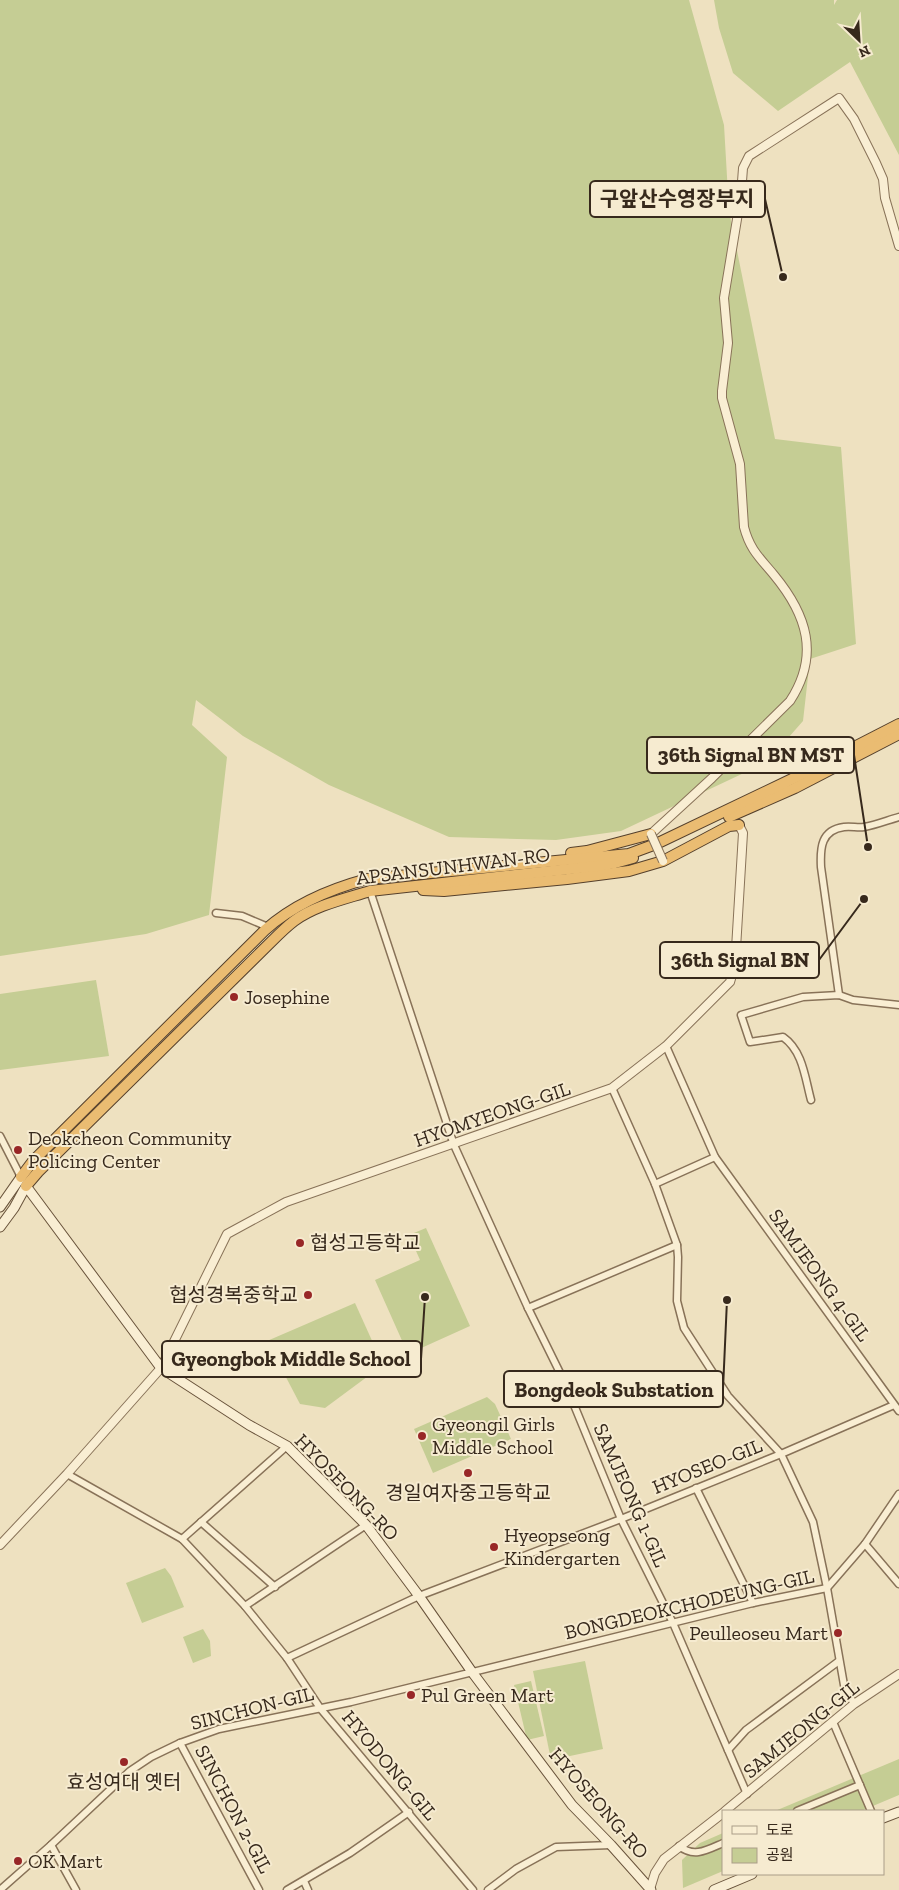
<svg xmlns="http://www.w3.org/2000/svg" width="899" height="1890" viewBox="0 0 899 1890" font-family="'Zilla Slab','Noto Sans KR',serif">
<style>
.green{fill:#c5cd94}
.lines{fill:none;stroke-linecap:round;stroke-linejoin:round}
.minor-casing{stroke:#887258;stroke-width:9}
.tertiary-casing{stroke:#887258;stroke-width:10}
.secondary-casing{stroke:#69533b;stroke-width:11}
.trunk-casing{stroke:#55402c;stroke-width:12}
.minor{stroke:#f9eed3;stroke-width:6}
.tertiary{stroke:#f9eed3;stroke-width:8}
.secondary{stroke:#f9eed3;stroke-width:9}
.trunk{stroke:#eabc72;stroke-width:10}
.tertiary-bridge-casing{stroke:#887258;stroke-width:10;stroke-linecap:butt}
.tertiary-bridge{stroke:#f9eed3;stroke-width:8}
.poi-dot{fill:#982727;stroke:#f6ebd0;stroke-width:2}
.labels{text-anchor:middle;stroke-width:4;stroke-linejoin:round;paint-order:stroke}
.street-label{font-size:20px;fill:#37291c;stroke:#f6ebd0}
.poi-label{font-size:20px;fill:#37291c;stroke:#f6ebd0;text-anchor:start}
.leader{fill:none;stroke:#37291c;stroke-width:2}
.callout-dot{fill:#37291c;stroke:#f6ebd0;stroke-width:2}
.callout{fill:#f6ebd0;stroke:#37291c;stroke-width:2}
.callout-label{font-size:21px;text-anchor:middle;font-weight:bold;fill:#37291c}
</style>
<rect width="100%" height="100%" fill="#eee1c0"/>
<g class="green">
<path d="M 0,0 L 689,0 L 724,125 L 729,211 L 775,439 L 841,447 L 856,644 L 810,659 L 803,721 L 767,762 L 621,831 L 556,840 L 449,837 L 329,785 L 243,736 L 196,700 L 192,725 L 227,757 L 209,915 L 146,934 L 0,956 Z"/>
<path d="M 714,0 L 834,0 L 834,5 L 837,0 L 899,0 L 899,155 L 850,62 L 778,111 L 733,73 L 719,28 Z"/>
<path d="M 96,980 L 109,1056 L 0,1070 L 0,994 Z"/>
<path d="M 426,1228 L 470,1326 L 408,1354 L 375,1280 L 420,1260 L 409,1235 Z"/>
<path d="M 355,1303 L 383,1365 L 325,1408 L 300,1404 L 267,1341 Z"/>
<path d="M 487,1397 L 495,1404 L 511,1439 L 433,1473 L 414,1429 Z"/>
<path d="M 165,1568 L 171,1576 L 184,1607 L 142,1623 L 126,1583 Z"/>
<path d="M 203,1629 L 210,1641 L 211,1656 L 193,1663 L 183,1637 Z"/>
<path d="M 585,1661 L 603,1749 L 551,1760 L 533,1671 Z"/>
<path d="M 531,1681 L 544,1736 L 527,1740 L 514,1685 Z"/>
<path d="M 899,1759 L 899,1795 L 861,1811 L 775,1811 Z"/>
<path d="M 723,1833 L 723,1871 L 683,1888 L 682,1860 L 700,1843 Z"/>
</g>
<g class="lines">
<g class="minor-casing">
<g id="minor">
<path d="M 370,891 L 454,1145 L 528,1308 L 565,1383 L 621,1519 L 673,1623 L 747,1794"/>
<path d="M 216,913 L 242,916 L 268,927"/>
<path d="M 839,995 L 821,867 C 820,848 821,830 844,827 C 851,826 858,828 864,827 C 876,825 888,820 899,817"/>
<path d="M 666,1046 L 715,1157 L 899,1411"/>
<path d="M 612,1088 L 655,1184 L 677,1245 L 678,1257 L 677,1301 L 684,1328 L 728,1396 L 781,1454 L 813,1522 L 827,1588 L 844,1685 L 854,1704"/>
<path d="M 811,1100 C 805,1078 803,1051 783,1037 L 750,1042 L 741,1015 L 803,997 L 839,995 L 853,1000 L 899,1005"/>
<path d="M 0,1136 L 22,1179"/>
<path d="M 655,1184 L 715,1157"/>
<path d="M 528,1308 L 677,1245"/>
<path d="M 67,1474 L 182,1539 L 245,1606 L 287,1658 L 320,1708 L 473,1890"/>
<path d="M 696,1488 L 753,1603"/>
<path d="M 201,1522 L 275,1587"/>
<path d="M 182,1539 L 287,1446"/>
<path d="M 865,1544 L 899,1584"/>
<path d="M 245,1606 L 366,1525"/>
<path d="M 287,1658 L 419,1596 L 621,1519 L 781,1454 L 894,1405"/>
<path d="M 833,1722 L 871,1811"/>
<path d="M 180,1743 L 259,1890"/>
<path d="M 728,1750 L 746,1730 L 839,1661"/>
<path d="M 797,1811 L 860,1785"/>
<path d="M 51,1845 L 76,1890"/>
<path d="M 679,1846 C 694,1858 707,1850 723,1843"/>
<path d="M 304,1881 L 308,1890"/>
<path d="M 0,1890 L 51,1845 L 130,1771 L 151,1757 L 180,1743 L 219,1729 L 351,1702 L 753,1603 L 827,1588 L 865,1544 L 899,1494"/>
<path d="M 287,1890 L 350,1853 L 409,1812"/>
<path d="M 488,1890 L 516,1869 L 556,1847 L 611,1845"/>
</g>
</g>
<g class="tertiary-casing">
<g id="tertiary">
<path d="M 651,834 L 712,778 L 790,701 C 820,655 807,615 774,575 C 760,558 750,550 744,527 L 740,464 L 722,398 L 722,391 L 728,343 L 724,298 L 741,195 L 743,168 L 749,156 L 839,98 L 854,119 L 876,163 L 883,179 L 885,198 L 899,246"/>
<path d="M 0,1545 L 67,1474 L 161,1368 L 227,1234 L 286,1202 L 612,1088 L 666,1046 L 730,982 L 735,965 L 743,833 L 739,825"/>
<path d="M 725,1811 L 854,1704 L 899,1674"/>
<path d="M 650,1889 L 655,1873 L 664,1859 L 723,1813"/>
</g>
</g>
<g class="secondary-casing">
<g id="secondary">
<path d="M 0,1207 L 21,1177"/>
<path d="M 0,1227 L 14,1208 L 26,1186 L 161,1368 L 249,1425 L 287,1446 L 366,1525 L 419,1596 L 472,1672 L 572,1805 L 611,1845 L 651,1890"/>
<path d="M 883,1818 L 899,1812"/>
<path d="M 714,1890 L 752,1874"/>
</g>
</g>
<g class="trunk-casing">
<g id="trunk">
<path d="M 729,817 L 795,788 L 899,734"/>
<path d="M 571,853 L 587,851 L 651,834"/>
<path d="M 423,890 L 444,891 L 567,879 L 629,871 L 663,861 L 729,826 L 739,825"/>
<path d="M 21,1177 L 33,1161 L 265,930 C 294,904 330,889 367,879 L 629,854 L 656,844 L 792,779 L 899,724"/>
<path d="M 26,1186 L 38,1172 L 271,942 C 278,935 286,927 294,921 C 316,905 345,899 370,891 L 597,866 L 615,863 L 633,858"/>
</g>
</g>
<use href="#minor" class="minor"/>
<use href="#tertiary" class="tertiary"/>
<use href="#secondary" class="secondary"/>
<use href="#trunk" class="trunk"/>
<g class="tertiary-bridge-casing">
<path id="tertiary-bridge" d="M 651,834 L 663,861"/>
</g>
<use href="#tertiary-bridge" class="tertiary-bridge"/>
</g>
<g class="poi-dot">
<circle cx="234" cy="997" r="5"/>
<circle cx="18" cy="1150" r="5"/>
<circle cx="300" cy="1243" r="5"/>
<circle cx="308" cy="1295" r="5"/>
<circle cx="422" cy="1436" r="5"/>
<circle cx="468" cy="1473" r="5"/>
<circle cx="494" cy="1547" r="5"/>
<circle cx="838" cy="1633" r="5"/>
<circle cx="411" cy="1695" r="5"/>
<circle cx="124" cy="1762" r="5"/>
<circle cx="18" cy="1861" r="5"/>
</g>
<g class="labels">
<g class="street-label">
<text transform="translate(453 866) rotate(-7)" y="7">APSANSUNHWAN-RO</text>
<text transform="translate(492 1114) rotate(-19)" y="7">HYOMYEONG-GIL</text>
<text transform="translate(820 1275) rotate(54)" y="7">SAMJEONG 4-GIL</text>
<text transform="translate(707 1466) rotate(-22)" y="7">HYOSEO-GIL</text>
<text transform="translate(347 1487) rotate(46)" y="7">HYOSEONG-RO</text>
<text transform="translate(631 1495) rotate(66)" y="7">SAMJEONG 1-GIL</text>
<text transform="translate(689 1604) rotate(-13)" y="7">BONGDEOKCHODEUNG-GIL</text>
<text transform="translate(252 1708) rotate(-14)" y="7">SINCHON-GIL</text>
<text transform="translate(801 1729) rotate(-39)" y="7">SAMJEONG-GIL</text>
<text transform="translate(390 1765) rotate(50)" y="7">HYODONG-GIL</text>
<text transform="translate(599 1803) rotate(49)" y="7">HYOSEONG-RO</text>
<text transform="translate(234 1809) rotate(62)" y="7">SINCHON 2-GIL</text>
</g>
<g class="poi-label">
<text x="244" y="1004">Josephine</text>
<text x="28" y="1145">Deokcheon Community<tspan x="28" dy="23">Policing Center</tspan></text>
<text x="310" y="1250">협성고등학교</text>
<text x="298" y="1302" text-anchor="end">협성경복중학교</text>
<text x="432" y="1431">Gyeongil Girls<tspan x="432" dy="23">Middle School</tspan></text>
<text x="468" y="1500" text-anchor="middle">경일여자중고등학교</text>
<text x="504" y="1542">Hyeopseong<tspan x="504" dy="23">Kindergarten</tspan></text>
<text x="828" y="1640" text-anchor="end">Peulleoseu Mart</text>
<text x="421" y="1702">Pul Green Mart</text>
<text x="124" y="1789" text-anchor="middle">효성여대 옛터</text>
<text x="28" y="1868">OK Mart</text>
</g>
</g>
<path class="leader" d="M783 277L765 199M868 847L854 755M864 899L819 960M425 1297L421 1359M727 1300L723 1389"/>
<g class="callout-dot">
<circle cx="783" cy="277" r="5"/>
<circle cx="868" cy="847" r="5"/>
<circle cx="864" cy="899" r="5"/>
<circle cx="425" cy="1297" r="5"/>
<circle cx="727" cy="1300" r="5"/>
</g>
<g class="callout">
<rect x="590" y="181" width="175" height="36" rx="5"/>
<rect x="647" y="737" width="207" height="36" rx="5"/>
<rect x="660" y="942" width="159" height="36" rx="5"/>
<rect x="162" y="1341" width="259" height="36" rx="5"/>
<rect x="504" y="1371" width="219" height="36" rx="5"/>
</g>
<g class="callout-label">
<text x="677" y="206">구앞산수영장부지</text>
<text x="751" y="762">36th Signal BN MST</text>
<text x="740" y="967">36th Signal BN</text>
<text x="291" y="1366">Gyeongbok Middle School</text>
<text x="614" y="1397">Bongdeok Substation</text>
</g>
<rect x="722" y="1810" width="162" height="65" fill="#f6ebd0" stroke="#aa9d88"/>
<rect x="732" y="1826" width="25" height="8" fill="#f9eed3" stroke="#aa9d88"/>
<text x="766" y="1835" font-size="15" fill="#37291c">도로</text>
<rect x="732" y="1848" width="25" height="15" fill="#c5cd94" stroke="#aa9d88"/>
<text x="766" y="1860" font-size="15" fill="#37291c">공원</text>
<g transform="translate(859 40) rotate(155)" stroke="#f6ebd0" stroke-width="4" paint-order="stroke">
<path d="M0-4L9 19L0 12L-9 19Z" fill="#37291c"/>
<text y="-8" font-size="14" font-weight="bold" text-anchor="middle" fill="#37291c">N</text>
</g>
</svg>
